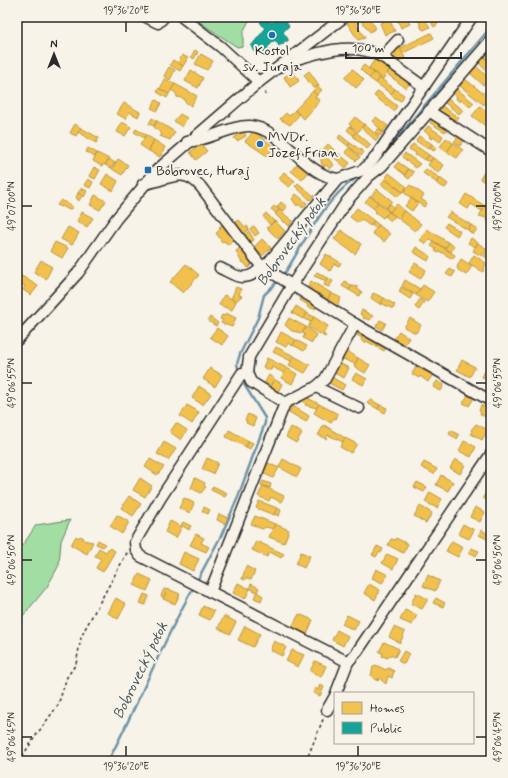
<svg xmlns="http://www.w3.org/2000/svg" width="508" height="778" viewBox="0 0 508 778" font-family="Mynerve,sans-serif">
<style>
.green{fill:#a2dda4;stroke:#668468}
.homes{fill:#f2c14e;stroke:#b69444}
.public{fill:#17a398;stroke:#1d7f77}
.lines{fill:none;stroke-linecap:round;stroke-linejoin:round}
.stream{stroke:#6e93a8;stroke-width:2.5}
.minor-casing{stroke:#2b2b2b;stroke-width:13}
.path{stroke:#2b2b2b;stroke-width:1.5;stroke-dasharray:3 3;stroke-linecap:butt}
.minor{stroke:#f7f3e8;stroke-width:10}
.ticks{fill:none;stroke:#2b2b2b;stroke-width:1.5}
.poi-dot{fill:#1f6fb2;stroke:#f7f3e8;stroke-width:1.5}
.labels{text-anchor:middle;stroke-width:4;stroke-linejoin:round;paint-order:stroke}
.poi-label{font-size:14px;fill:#2b2b2b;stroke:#f7f3e8;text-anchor:start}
.water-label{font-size:15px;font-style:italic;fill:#47565f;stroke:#f7f3e8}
.neatline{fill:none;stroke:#2b2b2b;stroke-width:1.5}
.ticks-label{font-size:10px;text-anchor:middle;fill:#2b2b2b}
</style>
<rect width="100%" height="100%" fill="#f7f3e8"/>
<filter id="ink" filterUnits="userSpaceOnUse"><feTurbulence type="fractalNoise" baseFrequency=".025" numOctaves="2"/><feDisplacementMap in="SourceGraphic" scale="8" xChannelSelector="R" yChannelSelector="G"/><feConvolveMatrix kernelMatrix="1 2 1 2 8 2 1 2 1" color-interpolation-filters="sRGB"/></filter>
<g filter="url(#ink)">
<g class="green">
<path d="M 192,17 L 251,17 L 243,32 L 243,46 L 237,47 Z"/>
<path d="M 70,520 L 61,541 L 59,565 L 47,587 L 17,623 L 17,546 L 23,545 L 36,525 Z"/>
</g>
<g class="homes">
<path d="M 355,17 L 358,17 L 360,21 L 356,24 L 365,38 L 358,40 L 347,23 Z"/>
<path d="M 358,17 L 368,17 L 376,28 L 370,32 Z"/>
<path d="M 406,17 L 410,24 L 401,28 L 396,17 Z"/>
<path d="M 417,17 L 423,17 L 430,27 L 424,30 L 422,29 Z"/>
<path d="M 428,17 L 434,17 L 438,24 L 434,27 Z"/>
<path d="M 441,17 L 449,17 L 450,19 L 445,23 Z"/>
<path d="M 389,19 L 395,31 L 385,35 L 380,23 Z"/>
<path d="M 431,33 L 434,38 L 403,53 L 400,48 Z"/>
<path d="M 400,48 L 405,58 L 395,63 L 390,53 Z"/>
<path d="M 195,50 L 198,52 L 194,59 L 191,57 Z"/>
<path d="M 489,52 L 491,54 L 491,63 L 485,57 Z"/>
<path d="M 201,54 L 213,61 L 207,70 L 195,64 Z"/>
<path d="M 182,55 L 188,58 L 183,66 L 178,63 Z"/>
<path d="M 484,57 L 491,64 L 489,74 L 479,63 Z"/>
<path d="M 375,59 L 390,69 L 383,79 L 369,68 Z"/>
<path d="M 173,60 L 183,66 L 180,71 L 170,65 Z"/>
<path d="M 364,65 L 374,73 L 369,78 L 360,69 Z"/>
<path d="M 476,66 L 491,80 L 491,85 L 489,87 L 485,83 L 483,85 L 470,73 Z"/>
<path d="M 169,67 L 175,70 L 170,80 L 164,76 Z"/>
<path d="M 353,69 L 364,80 L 356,88 L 344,77 Z"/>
<path d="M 390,69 L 410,83 L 406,88 L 387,74 Z"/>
<path d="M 191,70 L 203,78 L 198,88 L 185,81 Z"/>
<path d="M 293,71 L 299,81 L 290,87 L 284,77 Z"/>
<path d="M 309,71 L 319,85 L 313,88 L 304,75 Z"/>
<path d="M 374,73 L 380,78 L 376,83 L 369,78 Z"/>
<path d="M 380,78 L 395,89 L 391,94 L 376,83 Z"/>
<path d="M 165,79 L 175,84 L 169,94 L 160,89 Z"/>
<path d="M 465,79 L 489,98 L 488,99 L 491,102 L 488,106 L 485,103 L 484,105 L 460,86 Z"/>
<path d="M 175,84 L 197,96 L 191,106 L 184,101 L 185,99 L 177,97 L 176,93 L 171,90 Z"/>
<path d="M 491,85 L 491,98 L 484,92 Z"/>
<path d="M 318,86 L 322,90 L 317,95 L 313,91 Z"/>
<path d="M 159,88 L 169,94 L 167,98 L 157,92 Z"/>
<path d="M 395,89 L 404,95 L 401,101 L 393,97 L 391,94 Z"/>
<path d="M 457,89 L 474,103 L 470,107 L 461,100 L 460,102 L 456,99 L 457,97 L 453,94 Z"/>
<path d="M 313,91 L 317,95 L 315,97 L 320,101 L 304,119 L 295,110 Z"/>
<path d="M 378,91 L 397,106 L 394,111 L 374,96 Z"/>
<path d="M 448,99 L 463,110 L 459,114 L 445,103 Z"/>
<path d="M 156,100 L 161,103 L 157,111 L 151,108 Z"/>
<path d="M 124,103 L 140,112 L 138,117 L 129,112 L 126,119 L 117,114 Z"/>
<path d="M 442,106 L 459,118 L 455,122 L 438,111 Z"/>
<path d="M 480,106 L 491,115 L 491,122 L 487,127 L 472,116 Z"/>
<path d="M 295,110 L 299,115 L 290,125 L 280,119 L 286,113 L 289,116 Z"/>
<path d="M 180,114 L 187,118 L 182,127 L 174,121 Z"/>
<path d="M 355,117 L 364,124 L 358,132 L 349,124 Z"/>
<path d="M 376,117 L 388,126 L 383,132 L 372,121 Z"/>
<path d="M 433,117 L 449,128 L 445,132 L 430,123 Z"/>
<path d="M 152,118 L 157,121 L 154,126 L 149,124 Z"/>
<path d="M 157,121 L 175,132 L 170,140 L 160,136 L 162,134 L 154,127 Z"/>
<path d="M 122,122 L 131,127 L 125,136 L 117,132 Z"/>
<path d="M 75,124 L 81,128 L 76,136 L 70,133 Z"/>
<path d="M 364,124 L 379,137 L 376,141 L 362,128 Z"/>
<path d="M 350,126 L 356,132 L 353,135 L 347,130 Z"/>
<path d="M 428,126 L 443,136 L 440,142 L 433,137 L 431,139 L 429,137 L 430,135 L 424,131 Z"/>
<path d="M 81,128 L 99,138 L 96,143 L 78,132 Z"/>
<path d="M 136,129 L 146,135 L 144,138 L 134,132 Z"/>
<path d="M 378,129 L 383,132 L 380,136 L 375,132 Z"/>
<path d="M 243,130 L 246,136 L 237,141 L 234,138 Z"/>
<path d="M 254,131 L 274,147 L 267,156 L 245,141 Z"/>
<path d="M 356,132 L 371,145 L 367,149 L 353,136 Z"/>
<path d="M 146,135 L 154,140 L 149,151 L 140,145 Z"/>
<path d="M 340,135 L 350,143 L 348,146 L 338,138 Z"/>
<path d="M 459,135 L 465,139 L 460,146 L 454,142 Z"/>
<path d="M 419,136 L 432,144 L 428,149 L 416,141 Z"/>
<path d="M 446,138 L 453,143 L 447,152 L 440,147 Z"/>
<path d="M 154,140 L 165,147 L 160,157 L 149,151 Z"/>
<path d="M 350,143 L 364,152 L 361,156 L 348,146 Z"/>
<path d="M 453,143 L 463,150 L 457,158 L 447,152 Z"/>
<path d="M 201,144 L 207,151 L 196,160 L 190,152 Z"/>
<path d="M 328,144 L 333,149 L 327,156 L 322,151 Z"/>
<path d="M 413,144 L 429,155 L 425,160 L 418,155 L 417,156 L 415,155 L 416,153 L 409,149 Z"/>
<path d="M 432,144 L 436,148 L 434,151 L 429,148 Z"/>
<path d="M 88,148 L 97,153 L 95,157 L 86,152 Z"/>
<path d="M 349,148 L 360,157 L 356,161 L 345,152 Z"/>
<path d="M 333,149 L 350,163 L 346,168 L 330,154 Z"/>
<path d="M 320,150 L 334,165 L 330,169 L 326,165 L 324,167 L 321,163 L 322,162 L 316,155 Z"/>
<path d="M 97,153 L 109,159 L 105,165 L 103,164 L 102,166 L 93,161 Z"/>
<path d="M 405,153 L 420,164 L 416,168 L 402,157 Z"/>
<path d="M 429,155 L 433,158 L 430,161 L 425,160 Z"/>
<path d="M 433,158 L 444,165 L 439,173 L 428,165 Z"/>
<path d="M 109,159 L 115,163 L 111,168 L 105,165 Z"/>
<path d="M 118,159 L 128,165 L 122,175 L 112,169 Z"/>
<path d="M 398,162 L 408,169 L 405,175 L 395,167 Z"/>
<path d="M 297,164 L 308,173 L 302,180 L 291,171 Z"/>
<path d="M 94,167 L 100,170 L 95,179 L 89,176 Z"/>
<path d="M 408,169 L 414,172 L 409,179 L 405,176 Z"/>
<path d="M 426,169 L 440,178 L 437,183 L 423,173 Z"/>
<path d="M 486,169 L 491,173 L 491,186 L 480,179 Z"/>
<path d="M 241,170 L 247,175 L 244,179 L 238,174 Z"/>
<path d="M 284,172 L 295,181 L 289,187 L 279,179 Z"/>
<path d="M 389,173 L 407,187 L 403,192 L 385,179 Z"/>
<path d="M 107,174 L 118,181 L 113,191 L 101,184 Z"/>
<path d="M 440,178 L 448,184 L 445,188 L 437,184 Z"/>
<path d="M 88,179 L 93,182 L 90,188 L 84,185 Z"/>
<path d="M 385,179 L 402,192 L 398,197 L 381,184 Z"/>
<path d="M 298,183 L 314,196 L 310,200 L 295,186 Z"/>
<path d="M 410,185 L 424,195 L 421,199 L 427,203 L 424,207 L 403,192 Z"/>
<path d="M 81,188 L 87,191 L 84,197 L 78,193 Z"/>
<path d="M 377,189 L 392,201 L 386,208 L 371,196 Z"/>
<path d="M 78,193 L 82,195 L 79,201 L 76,198 Z"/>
<path d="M 296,194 L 307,203 L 303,208 L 298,204 L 297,206 L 292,199 Z"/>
<path d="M 466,194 L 485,206 L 482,211 L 471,204 L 468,209 L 460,204 Z"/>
<path d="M 95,195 L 106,201 L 100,210 L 90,205 Z"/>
<path d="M 370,196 L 378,203 L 373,208 L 365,202 Z"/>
<path d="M 411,198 L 418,203 L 412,211 L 405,206 Z"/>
<path d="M 61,200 L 73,207 L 69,210 L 62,206 L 61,207 L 57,205 Z"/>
<path d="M 281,202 L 287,207 L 283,212 L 277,207 Z"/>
<path d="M 378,203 L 389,212 L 383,218 L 375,212 L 376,211 L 373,208 Z"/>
<path d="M 390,204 L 394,207 L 390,212 L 386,208 Z"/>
<path d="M 397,204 L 404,210 L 399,219 L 390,212 Z"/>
<path d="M 274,206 L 279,210 L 276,213 L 271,209 Z"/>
<path d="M 485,206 L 491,210 L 490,224 L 486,220 L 487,218 L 479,216 Z"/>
<path d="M 357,208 L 374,221 L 370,226 L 361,219 L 358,223 L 350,217 Z"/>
<path d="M 279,210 L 293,221 L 289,226 L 285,222 L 284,223 L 275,214 Z"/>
<path d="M 404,210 L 421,224 L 415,231 L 399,219 Z"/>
<path d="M 82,212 L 93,218 L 87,227 L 77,221 Z"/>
<path d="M 389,212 L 395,216 L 391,221 L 385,216 Z"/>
<path d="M 450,212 L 471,225 L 468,230 L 446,217 Z"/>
<path d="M 266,213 L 274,221 L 270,225 L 263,216 Z"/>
<path d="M 239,220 L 245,227 L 247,226 L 249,229 L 242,235 L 234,224 Z"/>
<path d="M 275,221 L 285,231 L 278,239 L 267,228 Z"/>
<path d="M 374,221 L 379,225 L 376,228 L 371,225 Z"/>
<path d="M 447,223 L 460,231 L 457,236 L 444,227 Z"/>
<path d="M 223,224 L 235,240 L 228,245 L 224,241 L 222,242 L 216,233 L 221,229 L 219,227 Z"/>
<path d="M 379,225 L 390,234 L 384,242 L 372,233 Z"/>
<path d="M 471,225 L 477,229 L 473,235 L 468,230 Z"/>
<path d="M 254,226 L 259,233 L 255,236 L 250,229 Z"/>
<path d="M 68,227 L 79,233 L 72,245 L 61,239 Z"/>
<path d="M 427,229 L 449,243 L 445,248 L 430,239 L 426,244 L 420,240 Z"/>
<path d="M 341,230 L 361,244 L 355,254 L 334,239 Z"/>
<path d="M 249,231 L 254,240 L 249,245 L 243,237 Z"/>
<path d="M 471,238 L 478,243 L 475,247 L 468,243 Z"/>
<path d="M 262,239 L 271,248 L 262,256 L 254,247 Z"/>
<path d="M 55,242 L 68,248 L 62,258 L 50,251 Z"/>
<path d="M 434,242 L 455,255 L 453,259 L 439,251 L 438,253 L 435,251 L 436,249 L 431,246 Z"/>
<path d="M 449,243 L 454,246 L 451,252 L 445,248 Z"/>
<path d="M 478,243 L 487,249 L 482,256 L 473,251 Z"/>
<path d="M 416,247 L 430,256 L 428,261 L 413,252 Z"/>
<path d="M 240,248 L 252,264 L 248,268 L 244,262 L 242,263 L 236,251 Z"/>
<path d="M 489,249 L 491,250 L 491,261 L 484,256 Z"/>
<path d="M 326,254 L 341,263 L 339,266 L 334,264 L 330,271 L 320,264 Z"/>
<path d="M 474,255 L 486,263 L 483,272 L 469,263 Z"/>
<path d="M 461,259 L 472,266 L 466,275 L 458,270 L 457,267 Z"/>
<path d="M 41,260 L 52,267 L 46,279 L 34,272 Z"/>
<path d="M 415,263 L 426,270 L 420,279 L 409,272 Z"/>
<path d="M 186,264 L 199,275 L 183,293 L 170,282 Z"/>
<path d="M 450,269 L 455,272 L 452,277 L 446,274 Z"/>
<path d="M 317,272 L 328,278 L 326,281 L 314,276 Z"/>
<path d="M 20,275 L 38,286 L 31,295 L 23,290 L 25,286 L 17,282 Z"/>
<path d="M 328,278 L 333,281 L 329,287 L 324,285 Z"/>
<path d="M 405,280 L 420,289 L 416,295 L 402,286 Z"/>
<path d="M 311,281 L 331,293 L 328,299 L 316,292 L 315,293 L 311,291 L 312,289 L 308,287 Z"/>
<path d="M 345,281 L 352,286 L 349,290 L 342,286 Z"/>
<path d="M 423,285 L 434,292 L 427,302 L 416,295 Z"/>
<path d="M 352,286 L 358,287 L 357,289 L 362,292 L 359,296 L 349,290 Z"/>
<path d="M 236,287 L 241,289 L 239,295 L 242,296 L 236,301 L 231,299 Z"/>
<path d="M 401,287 L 413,294 L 410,299 L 399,292 Z"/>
<path d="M 331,293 L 341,298 L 336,308 L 326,303 Z"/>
<path d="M 373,293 L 384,298 L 381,305 L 371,298 Z"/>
<path d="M 303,294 L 318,304 L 315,309 L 307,307 L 308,305 L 300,300 Z"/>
<path d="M 224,295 L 236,301 L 232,310 L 219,305 Z"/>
<path d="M 384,298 L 395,305 L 393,309 L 381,303 Z"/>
<path d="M 420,299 L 424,302 L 419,310 L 415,307 Z"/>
<path d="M 296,306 L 307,313 L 303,319 L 292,313 Z"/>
<path d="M 362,310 L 373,316 L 370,320 L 363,318 L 364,317 L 360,314 Z"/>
<path d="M 226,313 L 236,318 L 232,327 L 221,323 L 223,320 L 220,319 L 222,315 L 225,316 Z"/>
<path d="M 307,313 L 314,317 L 311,322 L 304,319 Z"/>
<path d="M 210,317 L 218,323 L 216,326 L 208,321 Z"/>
<path d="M 314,317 L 328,326 L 323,334 L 326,336 L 325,337 L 308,327 Z"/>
<path d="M 289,318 L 306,327 L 302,333 L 292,331 L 285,325 Z"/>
<path d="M 410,318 L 421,325 L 416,333 L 404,327 Z"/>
<path d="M 380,320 L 386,323 L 382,330 L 376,326 Z"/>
<path d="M 306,327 L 317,335 L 312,343 L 303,338 L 305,334 L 302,333 Z"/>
<path d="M 356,327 L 380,342 L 377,347 L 366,341 L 365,343 L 361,340 L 362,338 L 353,333 Z"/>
<path d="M 217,328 L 228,336 L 222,345 L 210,337 Z"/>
<path d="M 399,331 L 409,338 L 403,347 L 393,340 Z"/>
<path d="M 281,332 L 296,340 L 293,346 L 288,343 L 286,347 L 276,342 Z"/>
<path d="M 296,340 L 307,346 L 304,351 L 293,345 Z"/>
<path d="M 380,342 L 387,346 L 384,351 L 377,347 Z"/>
<path d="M 276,347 L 294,356 L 291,361 L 273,352 Z"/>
<path d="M 344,349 L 358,358 L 355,364 L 343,359 L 344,357 L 340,355 Z"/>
<path d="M 294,356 L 310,365 L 305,373 L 289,365 Z"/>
<path d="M 267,358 L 287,368 L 284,373 L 272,367 L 271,370 L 268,370 L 263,367 Z"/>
<path d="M 358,358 L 370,365 L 365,373 L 354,366 Z"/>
<path d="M 462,360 L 475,367 L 470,377 L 457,370 Z"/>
<path d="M 337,362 L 349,368 L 344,378 L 332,372 Z"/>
<path d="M 417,365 L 433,374 L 428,382 L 420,376 L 419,378 L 412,374 Z"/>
<path d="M 210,368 L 222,375 L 215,387 L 203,379 Z"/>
<path d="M 287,368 L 297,374 L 292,384 L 281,378 Z"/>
<path d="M 485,371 L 489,373 L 485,379 L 482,377 Z"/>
<path d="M 356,373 L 367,379 L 363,385 L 352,379 Z"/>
<path d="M 269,375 L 274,379 L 271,385 L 264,384 Z"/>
<path d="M 330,376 L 345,385 L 342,390 L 327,382 Z"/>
<path d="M 274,379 L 282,384 L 277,394 L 270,388 Z"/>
<path d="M 437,381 L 444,385 L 441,391 L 433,387 Z"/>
<path d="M 199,386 L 211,394 L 203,405 L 192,398 Z"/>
<path d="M 468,395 L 474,398 L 469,406 L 463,403 Z"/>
<path d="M 304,396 L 319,404 L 317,408 L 305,405 L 306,403 L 301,401 Z"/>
<path d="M 370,399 L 380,405 L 378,409 L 367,403 Z"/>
<path d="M 319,404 L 338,414 L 336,419 L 334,418 L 331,423 L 314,413 Z"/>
<path d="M 485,404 L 491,407 L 491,420 L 480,414 L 481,412 L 479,411 L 481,405 L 484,407 Z"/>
<path d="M 187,405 L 199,412 L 192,424 L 180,416 Z"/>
<path d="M 380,405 L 387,408 L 385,413 L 378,409 Z"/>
<path d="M 293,406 L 309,416 L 306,422 L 289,412 Z"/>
<path d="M 248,414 L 256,418 L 253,426 L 246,423 L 247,421 L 245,420 Z"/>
<path d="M 176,423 L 187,430 L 181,440 L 170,432 Z"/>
<path d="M 476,424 L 488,430 L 482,440 L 471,434 L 472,431 L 471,430 Z"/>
<path d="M 324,425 L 345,438 L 343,442 L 328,435 L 326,439 L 318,435 Z"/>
<path d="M 291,427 L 302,433 L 296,443 L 286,437 Z"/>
<path d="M 229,430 L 249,441 L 246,447 L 226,437 Z"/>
<path d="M 451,430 L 459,435 L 457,439 L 449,434 Z"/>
<path d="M 345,438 L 357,444 L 351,453 L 340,447 Z"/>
<path d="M 249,441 L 253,443 L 250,449 L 246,447 Z"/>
<path d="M 464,441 L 476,447 L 471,457 L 459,451 Z"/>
<path d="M 164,442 L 176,449 L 168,460 L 157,454 Z"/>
<path d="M 207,458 L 218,463 L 213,474 L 202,469 Z"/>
<path d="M 150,459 L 164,467 L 157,475 L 145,467 Z"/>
<path d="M 283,459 L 301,469 L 297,477 L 279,467 Z"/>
<path d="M 455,459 L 465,465 L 460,474 L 450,468 Z"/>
<path d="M 424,462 L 437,469 L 434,474 L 421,467 Z"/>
<path d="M 268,463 L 279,468 L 273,478 L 263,473 Z"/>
<path d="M 441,475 L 453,482 L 448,491 L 436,485 Z"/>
<path d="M 140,478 L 152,486 L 145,497 L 133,490 Z"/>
<path d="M 195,478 L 205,483 L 204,486 L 206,487 L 201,493 L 191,488 Z"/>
<path d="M 263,481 L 271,484 L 270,488 L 261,485 Z"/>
<path d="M 417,482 L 427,487 L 424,492 L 414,487 Z"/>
<path d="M 213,486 L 227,493 L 225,497 L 211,490 Z"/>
<path d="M 263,486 L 284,496 L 281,502 L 271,497 L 269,501 L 258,496 Z"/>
<path d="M 488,487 L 491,489 L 491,502 L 483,498 Z"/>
<path d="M 430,492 L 442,499 L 437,508 L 425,502 Z"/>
<path d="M 129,496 L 141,504 L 133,516 L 121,508 Z"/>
<path d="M 184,498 L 194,503 L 190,513 L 179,508 Z"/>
<path d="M 259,501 L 277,508 L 274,515 L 256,508 Z"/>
<path d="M 420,506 L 432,513 L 426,523 L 414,516 Z"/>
<path d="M 204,507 L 210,510 L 208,514 L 202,511 Z"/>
<path d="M 475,507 L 485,512 L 480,522 L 470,517 Z"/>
<path d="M 277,508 L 281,510 L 279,516 L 274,514 Z"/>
<path d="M 219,514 L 228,518 L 225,524 L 217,520 Z"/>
<path d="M 117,515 L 129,522 L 122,534 L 110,526 Z"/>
<path d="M 255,516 L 275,524 L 273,529 L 266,527 L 262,529 L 251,524 Z"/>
<path d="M 170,521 L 182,527 L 176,538 L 165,532 Z"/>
<path d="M 183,522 L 191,526 L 189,530 L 181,525 Z"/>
<path d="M 275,524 L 289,530 L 284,543 L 269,537 Z"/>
<path d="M 463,524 L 474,530 L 469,539 L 458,534 Z"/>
<path d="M 481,530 L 491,535 L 489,540 L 479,535 Z"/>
<path d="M 196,534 L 204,538 L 201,543 L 209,547 L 206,552 L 190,545 Z"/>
<path d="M 76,536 L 79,538 L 80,536 L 84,538 L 83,540 L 93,542 L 87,554 L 71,545 Z"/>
<path d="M 396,538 L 408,544 L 403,553 L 388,545 L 391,539 L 395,540 Z"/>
<path d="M 98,540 L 105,544 L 103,547 L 96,544 Z"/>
<path d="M 256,541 L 284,554 L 281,558 L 270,552 L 267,557 L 252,550 Z"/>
<path d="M 452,541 L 463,547 L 458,557 L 446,551 Z"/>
<path d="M 377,546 L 383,549 L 381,553 L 379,552 L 376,557 L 372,555 Z"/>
<path d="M 99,548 L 106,552 L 109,548 L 115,551 L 103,572 L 96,568 L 101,559 L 95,556 Z"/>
<path d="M 471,548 L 479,551 L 476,556 L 469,552 Z"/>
<path d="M 184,552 L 199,559 L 193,571 L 179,564 Z"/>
<path d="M 301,552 L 310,556 L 304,568 L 296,564 Z"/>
<path d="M 387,554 L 398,559 L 393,569 L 382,563 Z"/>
<path d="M 246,566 L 255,571 L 251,580 L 246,578 L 245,580 L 242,579 Z"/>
<path d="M 376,569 L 388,575 L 382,583 L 372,578 Z"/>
<path d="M 139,574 L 152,580 L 147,591 L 134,585 Z"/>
<path d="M 428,575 L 440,581 L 435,591 L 423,586 Z"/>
<path d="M 238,583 L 250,589 L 245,599 L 233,593 Z"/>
<path d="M 251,584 L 259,588 L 257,592 L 249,588 Z"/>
<path d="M 369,584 L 380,590 L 375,600 L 364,593 Z"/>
<path d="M 164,589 L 168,590 L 164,598 L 161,596 Z"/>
<path d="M 168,589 L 180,594 L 175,604 L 163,599 Z"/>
<path d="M 257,592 L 263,596 L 261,601 L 254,598 Z"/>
<path d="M 416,593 L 428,599 L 422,609 L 411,604 Z"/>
<path d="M 144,594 L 149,596 L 145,605 L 140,603 Z"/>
<path d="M 116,598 L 126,604 L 118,619 L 108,613 Z"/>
<path d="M 436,598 L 445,603 L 443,607 L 433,603 Z"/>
<path d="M 203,606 L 214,611 L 210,620 L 199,615 Z"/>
<path d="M 405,610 L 417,615 L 412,625 L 400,620 Z"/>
<path d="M 299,614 L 313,620 L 307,634 L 292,627 Z"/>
<path d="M 347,615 L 359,621 L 354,630 L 342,624 Z"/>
<path d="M 224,616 L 236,622 L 230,634 L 218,628 Z"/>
<path d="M 245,626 L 260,634 L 253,647 L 238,640 Z"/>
<path d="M 394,627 L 405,632 L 400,643 L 389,637 Z"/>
<path d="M 337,630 L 348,636 L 343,646 L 332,640 Z"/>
<path d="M 274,641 L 286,647 L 282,656 L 270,650 Z"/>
<path d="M 384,642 L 399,649 L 395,657 L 390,655 L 388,658 L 382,656 L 383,653 L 379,652 Z"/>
<path d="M 292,650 L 304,655 L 298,667 L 286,661 Z"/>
<path d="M 404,651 L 409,654 L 404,664 L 398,661 Z"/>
<path d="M 315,661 L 326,666 L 321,677 L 310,671 Z"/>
<path d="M 376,665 L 386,670 L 388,668 L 394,671 L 392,678 L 388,676 L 386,684 L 379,678 L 378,681 L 374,679 L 371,676 L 373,667 Z"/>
<path d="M 320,684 L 324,687 L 320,696 L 313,693 L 315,688 L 318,690 Z"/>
</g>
<path class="public" d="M 265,17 L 272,23 L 278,17 L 282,19 L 288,17 L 290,19 L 286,22 L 289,26 L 283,32 L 288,39 L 288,41 L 285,41 L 283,45 L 282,44 L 279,46 L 275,40 L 267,48 L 272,53 L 266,58 L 261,53 L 254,52 L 251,46 L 265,29 L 260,22 Z"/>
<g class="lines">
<g class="stream">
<path d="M 380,158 L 491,27"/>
<path d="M 283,276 C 303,245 324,199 355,179"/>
<path d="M 238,368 L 237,364 L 240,354 L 258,318 L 264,295 L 280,279"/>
<path d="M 198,579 L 221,536 L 238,497 L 265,423 L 265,418 L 242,381"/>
<path d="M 108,761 C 138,705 161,645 192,590"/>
</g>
<g class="minor-casing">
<g id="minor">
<path d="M 146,17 L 158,23 L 164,17"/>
<path d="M 182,17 L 221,47 L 259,82"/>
<path d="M 398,40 L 386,53 L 384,58 L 424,87"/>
<path d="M 290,61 C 321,52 354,40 384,58"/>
<path d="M 429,111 L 491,151"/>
<path d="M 187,142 C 207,141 232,125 250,126 C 281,128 306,176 338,179"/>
<path d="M 143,184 C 166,182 182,164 201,187 L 261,266 L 355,324 L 491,401"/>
<path d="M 220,268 C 233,274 242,282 255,273 C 260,269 262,266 268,263 L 338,179 L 363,170 L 374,159 L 472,17"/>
<path d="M 17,340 L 78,273 L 116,219 L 157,170 L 259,82 L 344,17"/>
<path d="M 316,387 L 325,379 L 355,324"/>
<path d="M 285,403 L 316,387 L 359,408"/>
<path d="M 210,592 L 285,403 L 251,382 L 247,373"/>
<path d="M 348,662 L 357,652 L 491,454"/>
<path d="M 336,693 L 348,662 L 140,556 L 136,550 L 135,542 L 160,499 L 242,373 L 247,373 L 249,357 L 292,285 L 347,201 L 369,176 L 382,166 L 491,40"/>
<path d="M 327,710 L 335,696"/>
</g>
</g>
<g class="path">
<path d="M 265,95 L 266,88"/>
<path d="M 19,761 L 37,734 L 58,705 L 67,677 L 76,664 L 81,638 L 85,629 L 128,551"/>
<path d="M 306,761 L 324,717"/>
</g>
<use href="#minor" class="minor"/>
</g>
</g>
<path class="ticks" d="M 126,22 L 126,32M 358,22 L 358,32M 22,206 L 32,206M 476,206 L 486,206M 22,383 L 32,383M 476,383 L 486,383M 22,560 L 32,560M 476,560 L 486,560M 22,737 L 32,737M 476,737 L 486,737M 126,746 L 126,756M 358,746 L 358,756"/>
<g class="poi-dot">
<circle cx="272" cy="35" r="4"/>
<circle cx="260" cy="144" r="4"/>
<rect x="144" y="166" width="8" height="8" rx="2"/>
</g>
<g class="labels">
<g class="poi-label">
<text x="272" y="55" text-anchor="middle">Kostol<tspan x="272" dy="16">sv. Juraja</tspan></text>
<text x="268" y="141">MVDr.<tspan x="268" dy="16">Jozef Frian</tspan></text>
<text x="156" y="175">Bobrovec, Huraj</text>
</g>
<g class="water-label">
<text transform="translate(291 241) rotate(-54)" y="5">Bobrovecký potok</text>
<text transform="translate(140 670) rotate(-64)" y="5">Bobrovecký potok</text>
</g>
</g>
<rect width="508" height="778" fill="none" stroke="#f7f3e8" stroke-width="44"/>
<rect x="334" y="692" width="140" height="52" fill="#f7f3e8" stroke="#a5a39c"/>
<rect x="342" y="702" width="20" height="12" fill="#f2c14e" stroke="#a5a39c"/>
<text x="370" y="712" font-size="12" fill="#2b2b2b">Homes</text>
<rect x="342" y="722" width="20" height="12" fill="#17a398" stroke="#a5a39c"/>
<text x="370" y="732" font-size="12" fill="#2b2b2b">Public</text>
<g transform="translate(54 54)" stroke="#f7f3e8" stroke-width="3" paint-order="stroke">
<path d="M0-3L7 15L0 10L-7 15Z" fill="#2b2b2b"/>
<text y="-6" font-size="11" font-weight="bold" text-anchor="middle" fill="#2b2b2b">N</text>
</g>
<path d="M346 52v6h115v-6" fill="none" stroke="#2b2b2b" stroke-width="2"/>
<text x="352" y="52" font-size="12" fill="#2b2b2b" stroke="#f7f3e8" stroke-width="3" paint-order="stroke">100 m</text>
<rect x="22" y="22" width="464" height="734" class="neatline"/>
<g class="ticks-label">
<text x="126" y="14">19°36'20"E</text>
<text x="358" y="14">19°36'30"E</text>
<text transform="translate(11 206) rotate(-90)" y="4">49°07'00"N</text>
<text transform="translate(497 206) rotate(-90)" y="4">49°07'00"N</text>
<text transform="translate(11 383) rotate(-90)" y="4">49°06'55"N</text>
<text transform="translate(497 383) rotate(-90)" y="4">49°06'55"N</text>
<text transform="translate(11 560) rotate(-90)" y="4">49°06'50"N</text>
<text transform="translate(497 560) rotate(-90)" y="4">49°06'50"N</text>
<text transform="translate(11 737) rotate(-90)" y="4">49°06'45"N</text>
<text transform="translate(497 737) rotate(-90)" y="4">49°06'45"N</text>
<text x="126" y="770">19°36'20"E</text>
<text x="358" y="770">19°36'30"E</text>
</g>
</svg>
